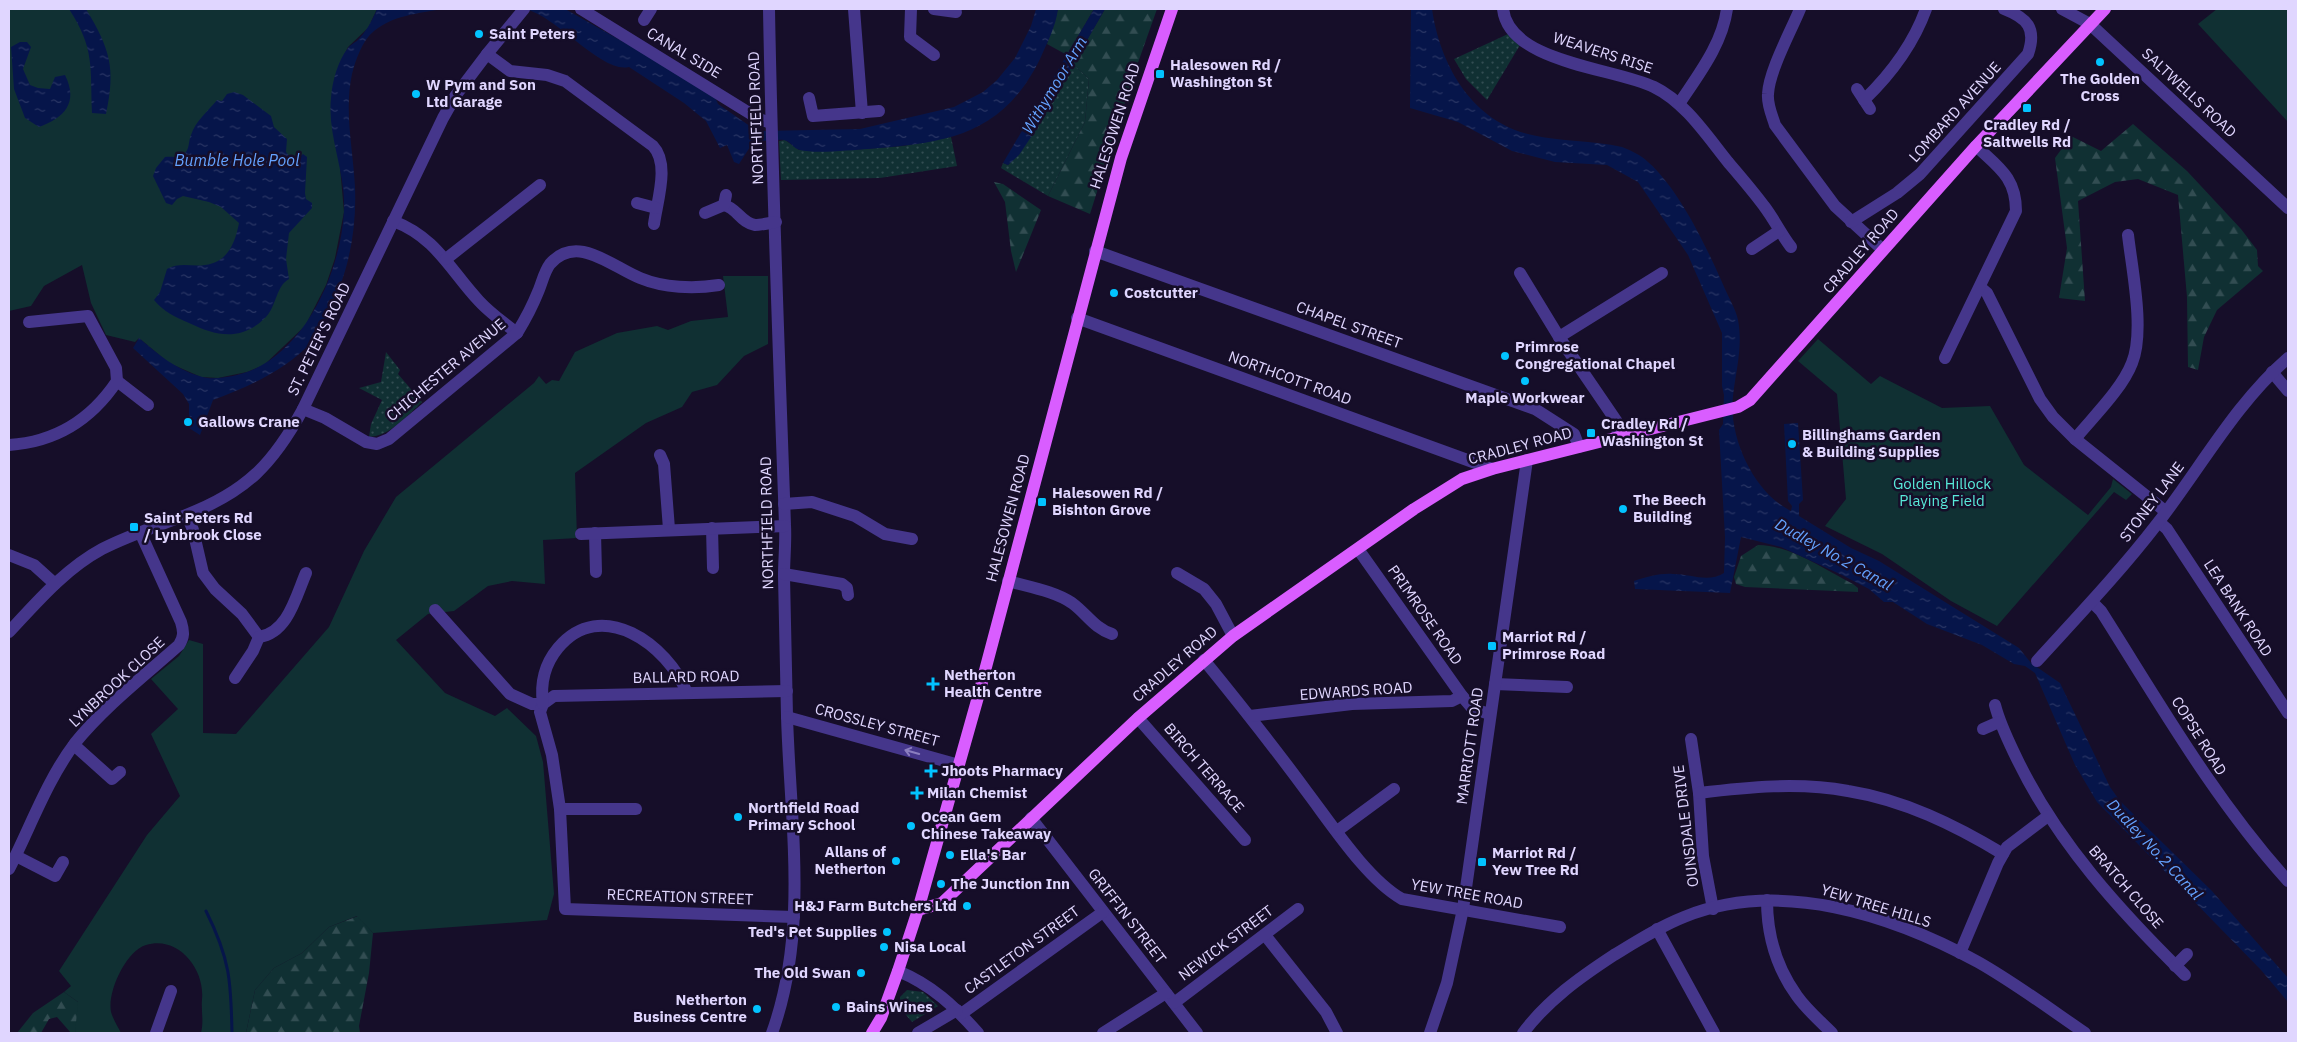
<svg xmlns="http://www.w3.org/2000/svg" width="2297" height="1042" viewBox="0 0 2297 1042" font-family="'IBM Plex Sans',sans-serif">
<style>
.grass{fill:url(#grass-dots)}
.forest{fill:url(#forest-firs)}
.park{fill:#103033}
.water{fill:url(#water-ripples)}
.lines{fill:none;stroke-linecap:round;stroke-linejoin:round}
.stream{stroke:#06154a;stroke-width:3}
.minor{stroke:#45368b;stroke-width:12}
.major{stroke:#d95dff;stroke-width:12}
.oneway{stroke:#8b7ebf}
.poi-dot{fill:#02c3ff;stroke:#160e29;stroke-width:2}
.labels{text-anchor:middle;stroke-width:5;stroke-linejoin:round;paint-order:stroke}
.poi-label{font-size:15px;font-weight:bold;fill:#e0d6ff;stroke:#160e29;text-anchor:start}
.street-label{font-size:15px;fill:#e0d6ff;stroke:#160e29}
.park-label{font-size:15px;fill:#58e9d9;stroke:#160e29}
.water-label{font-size:16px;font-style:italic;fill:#64a2ff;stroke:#160e29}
</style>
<defs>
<pattern id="grass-dots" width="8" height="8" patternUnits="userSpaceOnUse" patternTransform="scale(1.25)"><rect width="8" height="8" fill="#103033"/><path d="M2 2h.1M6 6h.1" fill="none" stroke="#324d52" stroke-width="1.8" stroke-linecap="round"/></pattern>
<pattern id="forest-firs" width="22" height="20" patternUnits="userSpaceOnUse" patternTransform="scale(1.25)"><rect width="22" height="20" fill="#103033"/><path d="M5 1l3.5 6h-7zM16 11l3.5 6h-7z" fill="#324d52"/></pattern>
<pattern id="water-ripples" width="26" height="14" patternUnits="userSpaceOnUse" patternTransform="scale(1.25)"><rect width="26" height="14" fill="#06154a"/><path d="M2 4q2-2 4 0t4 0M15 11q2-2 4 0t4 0" fill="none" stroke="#2a3665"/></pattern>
</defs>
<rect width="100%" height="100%" fill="#160e29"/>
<g class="grass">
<path d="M 1508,34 L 1520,45 L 1487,100 L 1466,79 L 1454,59 Z"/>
<path d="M 1073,64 L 1089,79 L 1085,122 L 1048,196 L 1001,168 L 1003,163 L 1008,165 L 1035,131 Z"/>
<path d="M 951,137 L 957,166 L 880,178 L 781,180 L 779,141 L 785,140 L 799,150 L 851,150 L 903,146 Z"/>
<path d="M 386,352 L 400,370 L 398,374 L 422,402 C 407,416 390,436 369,437 L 371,424 L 382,400 L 359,388 L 381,382 Z"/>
<path d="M 907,990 L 923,992 L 938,1006 L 912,1022 L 900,1008 L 900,997 Z"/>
</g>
<g class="forest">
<path d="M 1058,9 L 1094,9 L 1067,55 L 1047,44 Z"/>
<path d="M 1105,9 L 1157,9 L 1134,74 L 1090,214 L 1048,196 L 1085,122 L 1089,79 L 1073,64 Z"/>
<path d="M 2133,124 L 2187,171 L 2241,229 L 2257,250 L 2258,266 L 2263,271 L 2217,310 L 2204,337 L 2198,370 L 2188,367 L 2187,297 L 2178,195 L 2138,179 L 2115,182 L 2078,201 L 2085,301 L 2059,298 L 2067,248 L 2055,158 L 2071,136 L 2101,151 Z"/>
<path d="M 994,182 L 1003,184 L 1041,210 L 1016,272 L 1011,251 L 1005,202 Z"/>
<path d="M 1758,545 C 1790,545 1825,570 1853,584 L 1858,588 L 1858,592 L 1745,587 L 1736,584 L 1734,577 L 1741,556 Z"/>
<path d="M 358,916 L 373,933 L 369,973 L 359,1026 L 360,1033 L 246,1033 L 255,990 L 274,968 L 302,953 L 329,927 Z"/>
<path d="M 64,992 L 78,1002 L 78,1022 L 75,1033 L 71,1033 L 57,1017 L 49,1019 L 41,1033 L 17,1033 L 33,1013 Z"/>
</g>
<g class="park">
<path d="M 9,9 L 377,9 L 368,28 L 348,47 L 342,59 L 333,87 L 344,212 L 335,258 L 326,285 L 305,326 L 264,365 L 247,372 L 218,378 L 201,377 L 169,363 L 139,338 L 135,342 L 106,335 L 91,303 L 82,265 L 44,286 L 31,306 L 9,311 Z"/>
<path d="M 2217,9 L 2288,9 L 2288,122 L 2198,24 Z"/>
<path d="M 723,276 L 768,276 L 768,344 L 744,356 L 717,385 L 692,392 L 682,407 L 646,423 L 575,473 L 577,538 L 543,540 L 545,584 L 512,581 L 488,586 L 454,611 L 428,614 L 396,640 L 445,693 L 495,716 L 507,708 L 536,736 L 543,762 L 554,894 L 547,920 L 373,933 L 357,916 L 329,927 L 302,953 L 274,968 L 255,990 L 246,1033 L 201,1033 C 204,1021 201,1011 202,999 C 205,969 178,935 146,945 C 126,951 107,992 111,1012 C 113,1019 118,1027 121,1033 L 75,1033 L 78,1002 L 64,992 L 71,986 L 59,971 L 147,835 L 180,796 L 151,734 L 178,709 L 151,679 L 179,656 L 189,640 L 203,644 L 203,733 L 236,734 L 329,627 L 364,551 L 396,497 L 534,383 L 539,376 L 546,384 L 552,380 L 559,381 L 575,352 L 617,333 L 657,326 L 668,330 L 691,321 L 728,317 Z"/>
<path d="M 1818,339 L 1871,384 L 1880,376 L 1942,408 L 1990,406 L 2024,465 L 2088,515 L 2111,487 L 2113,479 L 2132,494 L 2126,500 L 2114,492 L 1997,626 L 1951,601 L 1882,554 L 1825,526 L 1846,499 L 1837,394 L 1798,361 Z"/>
</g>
<g class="water">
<path d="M 69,9 L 86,9 C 110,49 116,68 106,114 L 92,113 C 90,67 95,49 69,9 Z"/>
<path d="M 377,9 L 441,9 C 417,14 394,15 374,31 C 362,41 356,59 352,74 C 344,112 353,148 355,187 C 357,234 347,280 324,321 C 321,328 318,335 313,341 C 285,370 251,386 213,400 L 200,435 L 189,428 L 189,404 L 183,394 L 133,348 L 139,338 C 158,354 175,369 199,376 C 210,380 222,378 233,376 C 301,363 341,274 344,211 C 346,172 327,136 331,98 C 332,82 338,60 348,48 C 350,45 354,43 357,41 C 366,32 372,21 377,9 Z"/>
<path d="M 525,9 L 565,9 L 666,66 L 715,97 L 718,104 L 757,131 L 860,129 L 954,107 L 983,92 L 997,80 L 1015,58 L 1031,26 L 1036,9 L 1058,9 C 1056,26 1047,43 1040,59 C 1002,136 946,143 868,149 C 852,150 815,154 800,150 C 794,149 790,141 784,140 C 775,139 766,142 757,140 L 750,147 L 739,164 L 734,162 L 727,145 L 720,148 L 706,121 L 684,103 L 629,67 C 602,74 557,16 525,9 Z"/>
<path d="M 1094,9 L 1105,9 L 1035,131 L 1019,155 L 1008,165 L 1003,163 Z"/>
<path d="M 1411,9 L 1432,9 C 1440,65 1472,122 1532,135 C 1561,142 1592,140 1622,147 C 1632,151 1641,155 1648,162 C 1680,190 1708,250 1725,289 C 1729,298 1736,310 1738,320 C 1743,346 1736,370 1733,396 C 1728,437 1754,493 1791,511 L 1792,506 L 1788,501 L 1784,424 L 1798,423 L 1803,500 L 1799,504 L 1799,516 L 1851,548 L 1879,561 L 2019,648 L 2031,663 L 2060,683 L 2110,787 L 2120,801 L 2212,891 L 2288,978 L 2288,1002 L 2261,970 L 2097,802 L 2075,765 L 2035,673 L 2025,666 L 2014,664 L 1982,645 L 1927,624 L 1893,602 L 1884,602 L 1869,589 L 1842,575 L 1781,547 L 1741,537 L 1730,593 L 1635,589 L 1634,581 C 1647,577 1660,573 1673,574 C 1691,574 1708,583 1724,573 L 1725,537 L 1719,430 L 1723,424 L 1724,395 L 1722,386 L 1722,333 L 1688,255 L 1638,182 L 1607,165 L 1555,162 L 1512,151 L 1458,122 L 1410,108 Z"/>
<path d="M 20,42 L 27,42 L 31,47 L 23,69 L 30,85 L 38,88 L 50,89 L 55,77 L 65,75 C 79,103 64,118 39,127 L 25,118 L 14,89 L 11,47 Z"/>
<path d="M 234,92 L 243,95 L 271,116 L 274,127 L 287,139 L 286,152 L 291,158 L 298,158 L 303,154 L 307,157 L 305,193 L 306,199 L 312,203 L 312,208 L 289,233 L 286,259 L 289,279 C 276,286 277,305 266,317 C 241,342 216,336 189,323 C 175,317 164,312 154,300 L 160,292 L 167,269 C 179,262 192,267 205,265 C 228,262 235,243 239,223 L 221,207 L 209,202 L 183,196 L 177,199 L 172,205 L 166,203 L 153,176 L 156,168 L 165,157 C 173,156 177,159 184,154 C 190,149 188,142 191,135 C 195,122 208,111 217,100 L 222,101 L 227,94 Z"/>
</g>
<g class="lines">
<path class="stream" d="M 206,911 C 230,959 231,981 232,1033"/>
<g class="minor">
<path d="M 581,9 L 759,119 L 771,123"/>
<path d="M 769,9 C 772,181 779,353 785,525 C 786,542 784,559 784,576 C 785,623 786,669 787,716 C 790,822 809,931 772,1033"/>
<path d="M 854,9 L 862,113"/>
<path d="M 911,9 L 910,37 L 934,55"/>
<path d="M 934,9 L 956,12"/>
<path d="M 1503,9 C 1509,63 1615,68 1654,87 C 1685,102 1707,136 1728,162 C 1740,176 1753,191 1764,206 C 1774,219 1781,234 1791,247"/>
<path d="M 1800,9 C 1791,31 1769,71 1768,94 C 1767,105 1772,115 1775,125 L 1835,206 L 1883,250"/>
<path d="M 2062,9 L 2090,24 L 2288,208"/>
<path d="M 644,20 L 651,9"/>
<path d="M 487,54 L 510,71 L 547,75 L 565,81 L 653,146 C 670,164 657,201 654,224"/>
<path d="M 1857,89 L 1870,109"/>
<path d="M 809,98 L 813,116 L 879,111"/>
<path d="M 1864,100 C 1892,73 1913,45 1926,9"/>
<path d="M 1679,104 C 1698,75 1722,45 1727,9"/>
<path d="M 637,203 L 656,208"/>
<path d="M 724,205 C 737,208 741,223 755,225 C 761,225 769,223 776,222"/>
<path d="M 705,213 L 724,205 L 726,195"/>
<path d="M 393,221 C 436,237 450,270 479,301 C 490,313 504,323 517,333"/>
<path d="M 1851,222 L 1897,193 L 1920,174 L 2028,54 C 2037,28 2027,18 2004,9"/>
<path d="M 1752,249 L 1779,231"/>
<path d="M 1095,251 L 1535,409 L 1574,434 L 1579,447"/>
<path d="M 446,259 L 540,185"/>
<path d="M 1520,273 L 1559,337 L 1617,422 L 1618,436"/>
<path d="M 1980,287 L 1987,293 L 2040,399 L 2053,417 L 2075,439 L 2165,511"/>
<path d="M 1077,318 L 1492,469"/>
<path d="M 1559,337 L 1662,273"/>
<path d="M 1945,358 L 2016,211 C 2016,177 1998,167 1976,146"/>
<path d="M 2272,372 L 2288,391"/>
<path d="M 117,381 L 148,405"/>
<path d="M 303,409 L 325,418 L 366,442 L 377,444 L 389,439 L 517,333 C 525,320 532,307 538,292 C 542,283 544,272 550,264 C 577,233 612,267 640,278 C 664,288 694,289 719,285"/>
<path d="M 2075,439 C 2093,417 2122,389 2132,363 C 2145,331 2132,270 2128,235"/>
<path d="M 9,445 C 55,442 91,420 117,381 L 116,368 L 88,316 L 29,322"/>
<path d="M 660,455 L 664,464 L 669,529"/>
<path d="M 784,504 L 812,502 L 855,516 L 885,534 L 912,539"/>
<path d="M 187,515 L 193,530 L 203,573 L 215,589 L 242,614 L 259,637"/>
<path d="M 2159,522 L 2167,529 L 2288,713"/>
<path d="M 712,528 L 713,568"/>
<path d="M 595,533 L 596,572"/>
<path d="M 581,534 L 785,526"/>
<path d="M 1358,549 L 1462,696 L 1473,709 L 1490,714"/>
<path d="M 9,555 L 34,565 L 55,584"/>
<path d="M 1177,573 L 1204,589 L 1216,604 L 1233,636"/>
<path d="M 784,574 L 842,584 L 847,588 L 848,595"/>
<path d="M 1008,581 C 1029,587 1054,591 1072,603 C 1087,614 1094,628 1112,634"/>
<path d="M 2092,602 L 2101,611 C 2160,704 2214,799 2288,881"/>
<path d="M 435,610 L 510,694 L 532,704 L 543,704"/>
<path d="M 9,632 C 37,602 65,569 102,549 C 129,535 158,526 186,515 C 246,492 273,464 303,409 L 443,118 L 456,95 L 487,54 L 524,9"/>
<path d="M 1204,660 C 1239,703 1274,747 1307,792 C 1332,825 1367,879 1402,899 L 1560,927"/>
<path d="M 2037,661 C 2078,616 2120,572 2157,524 C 2200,469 2235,404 2288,358"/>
<path d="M 235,678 L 253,651 L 259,637 C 288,633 296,596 306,573"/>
<path d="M 1495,684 L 1567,687"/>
<path d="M 787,691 L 554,696 L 543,704 L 540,712 L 552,755 L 560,809 L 565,909 L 794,917"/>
<path d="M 543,704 C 540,683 544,665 558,648 C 601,596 668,645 687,693"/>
<path d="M 1995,705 C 2000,725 2009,742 2018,761 C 2058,843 2120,911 2185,975"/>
<path d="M 1250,716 L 1352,704 L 1452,701 L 1462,696"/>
<path d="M 787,717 L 959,765"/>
<path d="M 1138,718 L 1245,840"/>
<path d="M 1983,729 L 1999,722"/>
<path d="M 1691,739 L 1699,793 L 1703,856 L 1713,909"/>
<path d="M 74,745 L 112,779 L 120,772"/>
<path d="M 1699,793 C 1748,787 1799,782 1848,791 C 1904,800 1955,825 2003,854"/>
<path d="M 560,809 L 636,809"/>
<path d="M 1031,818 L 1197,1033"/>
<path d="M 1337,831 L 1394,789"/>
<path d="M 16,856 L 55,876 L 63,862"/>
<path d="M 9,869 C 30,828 47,780 75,743 C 104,707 144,676 179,645 C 184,637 184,632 181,622 L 140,532"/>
<path d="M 1767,900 C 1767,935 1776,967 1797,996 C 1807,1010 1820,1021 1832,1033"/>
<path d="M 1657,929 L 1714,1033"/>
<path d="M 1265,935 L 1326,1012 L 1337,1033"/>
<path d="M 1960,953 L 1998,863 L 2007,847 L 2048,816"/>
<path d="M 2175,966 L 2187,954"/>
<path d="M 898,971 C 932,985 954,1006 978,1033"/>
<path d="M 1174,1003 L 1298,909"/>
<path d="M 961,1014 L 1103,912"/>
<path d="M 156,1033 L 171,991"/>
<path d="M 918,1033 L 957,1010"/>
<path d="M 1103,1033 L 1166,993"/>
<path d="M 1430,1033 L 1447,983 L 1463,909 L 1527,460"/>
<path d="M 1523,1033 C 1548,1000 1579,978 1614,955 C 1637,941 1659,927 1684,917 C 1780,878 1892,915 1978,962 C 2015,983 2050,1009 2085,1033"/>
</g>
<g class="major">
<path d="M 918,910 L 942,903 L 1138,718 L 1233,636 L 1414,509 L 1462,479 L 1492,469 L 1738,407 L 1750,400 L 1976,146 L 2105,9"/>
<path d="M 872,1033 L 881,1018 L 898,971 L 918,910 L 978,697 L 1121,158 L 1172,9"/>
</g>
</g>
<defs><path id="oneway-shaft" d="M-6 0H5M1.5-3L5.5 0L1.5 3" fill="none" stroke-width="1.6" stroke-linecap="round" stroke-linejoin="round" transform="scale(1.25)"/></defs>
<use class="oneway" href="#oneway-shaft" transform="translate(912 752) rotate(-164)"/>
<g class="poi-dot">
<circle cx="479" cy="34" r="5"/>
<circle cx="2100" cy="62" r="5"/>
<rect x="1155" y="69" width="10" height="10" rx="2.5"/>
<circle cx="416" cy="94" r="5"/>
<rect x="2022" y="103" width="10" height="10" rx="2.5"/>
<circle cx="1114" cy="293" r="5"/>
<circle cx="1505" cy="356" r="5"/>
<circle cx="1525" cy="381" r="5"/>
<circle cx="188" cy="422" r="5"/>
<rect x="1586" y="428" width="10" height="10" rx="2.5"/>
<circle cx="1792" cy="444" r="5"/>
<rect x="1037" y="497" width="10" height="10" rx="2.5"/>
<circle cx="1623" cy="509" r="5"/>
<rect x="129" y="522" width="10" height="10" rx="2.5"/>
<rect x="1487" y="641" width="10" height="10" rx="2.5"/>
<path d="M930.5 676.5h5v5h5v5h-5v5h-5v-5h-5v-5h5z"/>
<path d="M928.5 763.5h5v5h5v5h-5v5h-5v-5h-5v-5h5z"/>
<path d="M914.5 785.5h5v5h5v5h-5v5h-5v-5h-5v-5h5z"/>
<circle cx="738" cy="817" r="5"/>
<circle cx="911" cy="826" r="5"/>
<circle cx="950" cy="855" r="5"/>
<circle cx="896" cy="861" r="5"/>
<rect x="1477" y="857" width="10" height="10" rx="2.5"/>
<circle cx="941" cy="884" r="5"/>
<circle cx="967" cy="906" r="5"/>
<circle cx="887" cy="932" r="5"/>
<circle cx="884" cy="947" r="5"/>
<circle cx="861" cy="973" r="5"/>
<circle cx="836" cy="1007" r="5"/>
<circle cx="757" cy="1009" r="5"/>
</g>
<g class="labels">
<g class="poi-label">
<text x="489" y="39">Saint Peters</text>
<text x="1170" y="70">Halesowen Rd /<tspan x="1170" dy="17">Washington St</tspan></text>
<text x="2100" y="84" text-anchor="middle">The Golden<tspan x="2100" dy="17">Cross</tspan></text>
<text x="426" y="90">W Pym and Son<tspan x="426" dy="17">Ltd Garage</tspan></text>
<text x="2027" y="130" text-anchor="middle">Cradley Rd /<tspan x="2027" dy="17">Saltwells Rd</tspan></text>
<text x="1124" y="298">Costcutter</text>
<text x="1515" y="352">Primrose<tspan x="1515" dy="17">Congregational Chapel</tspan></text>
<text x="1525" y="403" text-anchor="middle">Maple Workwear</text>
<text x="198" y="427">Gallows Crane</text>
<text x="1601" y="429">Cradley Rd /<tspan x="1601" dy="17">Washington St</tspan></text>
<text x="1802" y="440">Billinghams Garden<tspan x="1802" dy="17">&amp; Building Supplies</tspan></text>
<text x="1052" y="498">Halesowen Rd /<tspan x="1052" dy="17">Bishton Grove</tspan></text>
<text x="1633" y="505">The Beech<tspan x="1633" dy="17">Building</tspan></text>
<text x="144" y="523">Saint Peters Rd<tspan x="144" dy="17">/ Lynbrook Close</tspan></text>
<text x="1502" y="642">Marriot Rd /<tspan x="1502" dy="17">Primrose Road</tspan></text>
<text x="944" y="680">Netherton<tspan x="944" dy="17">Health Centre</tspan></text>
<text x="941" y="776">Jhoots Pharmacy</text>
<text x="927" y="798">Milan Chemist</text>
<text x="748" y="813">Northfield Road<tspan x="748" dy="17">Primary School</tspan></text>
<text x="921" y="822">Ocean Gem<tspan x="921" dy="17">Chinese Takeaway</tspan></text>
<text x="886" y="857" text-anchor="end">Allans of<tspan x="886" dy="17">Netherton</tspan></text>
<text x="1492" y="858">Marriot Rd /<tspan x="1492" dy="17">Yew Tree Rd</tspan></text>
<text x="960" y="860">Ella's Bar</text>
<text x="951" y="889">The Junction Inn</text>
<text x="957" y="911" text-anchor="end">H&amp;J Farm Butchers Ltd</text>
<text x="877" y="937" text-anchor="end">Ted's Pet Supplies</text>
<text x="894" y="952">Nisa Local</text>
<text x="851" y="978" text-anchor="end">The Old Swan</text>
<text x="747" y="1005" text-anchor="end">Netherton<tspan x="747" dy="17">Business Centre</tspan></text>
<text x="846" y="1012">Bains Wines</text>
</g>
<g class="street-label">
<text transform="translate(684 53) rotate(31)" y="5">CANAL SIDE</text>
<text transform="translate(1603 53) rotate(18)" y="5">WEAVERS RISE</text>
<text transform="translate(2189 93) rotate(43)" y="5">SALTWELLS ROAD</text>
<text transform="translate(1955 112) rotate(-48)" y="5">LOMBARD AVENUE</text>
<text transform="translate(756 118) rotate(-92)" y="5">NORTHFIELD ROAD</text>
<text transform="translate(1115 126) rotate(-72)" y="5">HALESOWEN ROAD</text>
<text transform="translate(1861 251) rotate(-49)" y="5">CRADLEY ROAD</text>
<text transform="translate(1349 325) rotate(20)" y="5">CHAPEL STREET</text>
<text transform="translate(319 339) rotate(-64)" y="5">ST. PETER'S ROAD</text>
<text transform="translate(446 370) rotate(-40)" y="5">CHICHESTER AVENUE</text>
<text transform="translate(1290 378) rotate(20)" y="5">NORTHCOTT ROAD</text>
<text transform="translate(1520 446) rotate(-15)" y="5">CRADLEY ROAD</text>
<text transform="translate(2152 502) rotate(-53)" y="5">STONEY LANE</text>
<text transform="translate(1008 518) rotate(-75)" y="5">HALESOWEN ROAD</text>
<text transform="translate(767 523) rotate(-91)" y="5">NORTHFIELD ROAD</text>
<text transform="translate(2238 608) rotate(57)" y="5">LEA BANK ROAD</text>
<text transform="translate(1425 615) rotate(55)" y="5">PRIMROSE ROAD</text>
<text transform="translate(1175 664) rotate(-41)" y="5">CRADLEY ROAD</text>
<text transform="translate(686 677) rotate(-1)" y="5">BALLARD ROAD</text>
<text transform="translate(117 682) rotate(-43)" y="5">LYNBROOK CLOSE</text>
<text transform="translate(1356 691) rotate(-4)" y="5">EDWARDS ROAD</text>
<text transform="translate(877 725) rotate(15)" y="5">CROSSLEY STREET</text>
<text transform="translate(2199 736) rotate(58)" y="5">COPSE ROAD</text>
<text transform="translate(1470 746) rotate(-82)" y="5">MARRIOTT ROAD</text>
<text transform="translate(1204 768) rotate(49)" y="5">BIRCH TERRACE</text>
<text transform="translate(1686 826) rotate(-97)" y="5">OUNSDALE DRIVE</text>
<text transform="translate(2126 887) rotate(49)" y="5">BRATCH CLOSE</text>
<text transform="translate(1467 894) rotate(10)" y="5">YEW TREE ROAD</text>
<text transform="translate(680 897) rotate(2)" y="5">RECREATION STREET</text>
<text transform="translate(1876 906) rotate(17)" y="5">YEW TREE HILLS</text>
<text transform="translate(1127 916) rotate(52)" y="5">GRIFFIN STREET</text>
<text transform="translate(1226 943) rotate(-37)" y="5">NEWICK STREET</text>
<text transform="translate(1022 950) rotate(-36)" y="5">CASTLETON STREET</text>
</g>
<g class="park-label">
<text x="1942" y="489">Golden Hillock<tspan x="1942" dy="17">Playing Field</tspan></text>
</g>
<g class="water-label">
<text transform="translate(1054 85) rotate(-59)" y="6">Withymoor Arm</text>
<text x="237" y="166">Bumble Hole Pool</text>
<text transform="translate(1834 554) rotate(29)" y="6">Dudley No.2 Canal</text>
<text transform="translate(2155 849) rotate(47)" y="6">Dudley No.2 Canal</text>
</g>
</g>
<rect width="2297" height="1042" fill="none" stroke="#e0d6ff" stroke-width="20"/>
</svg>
